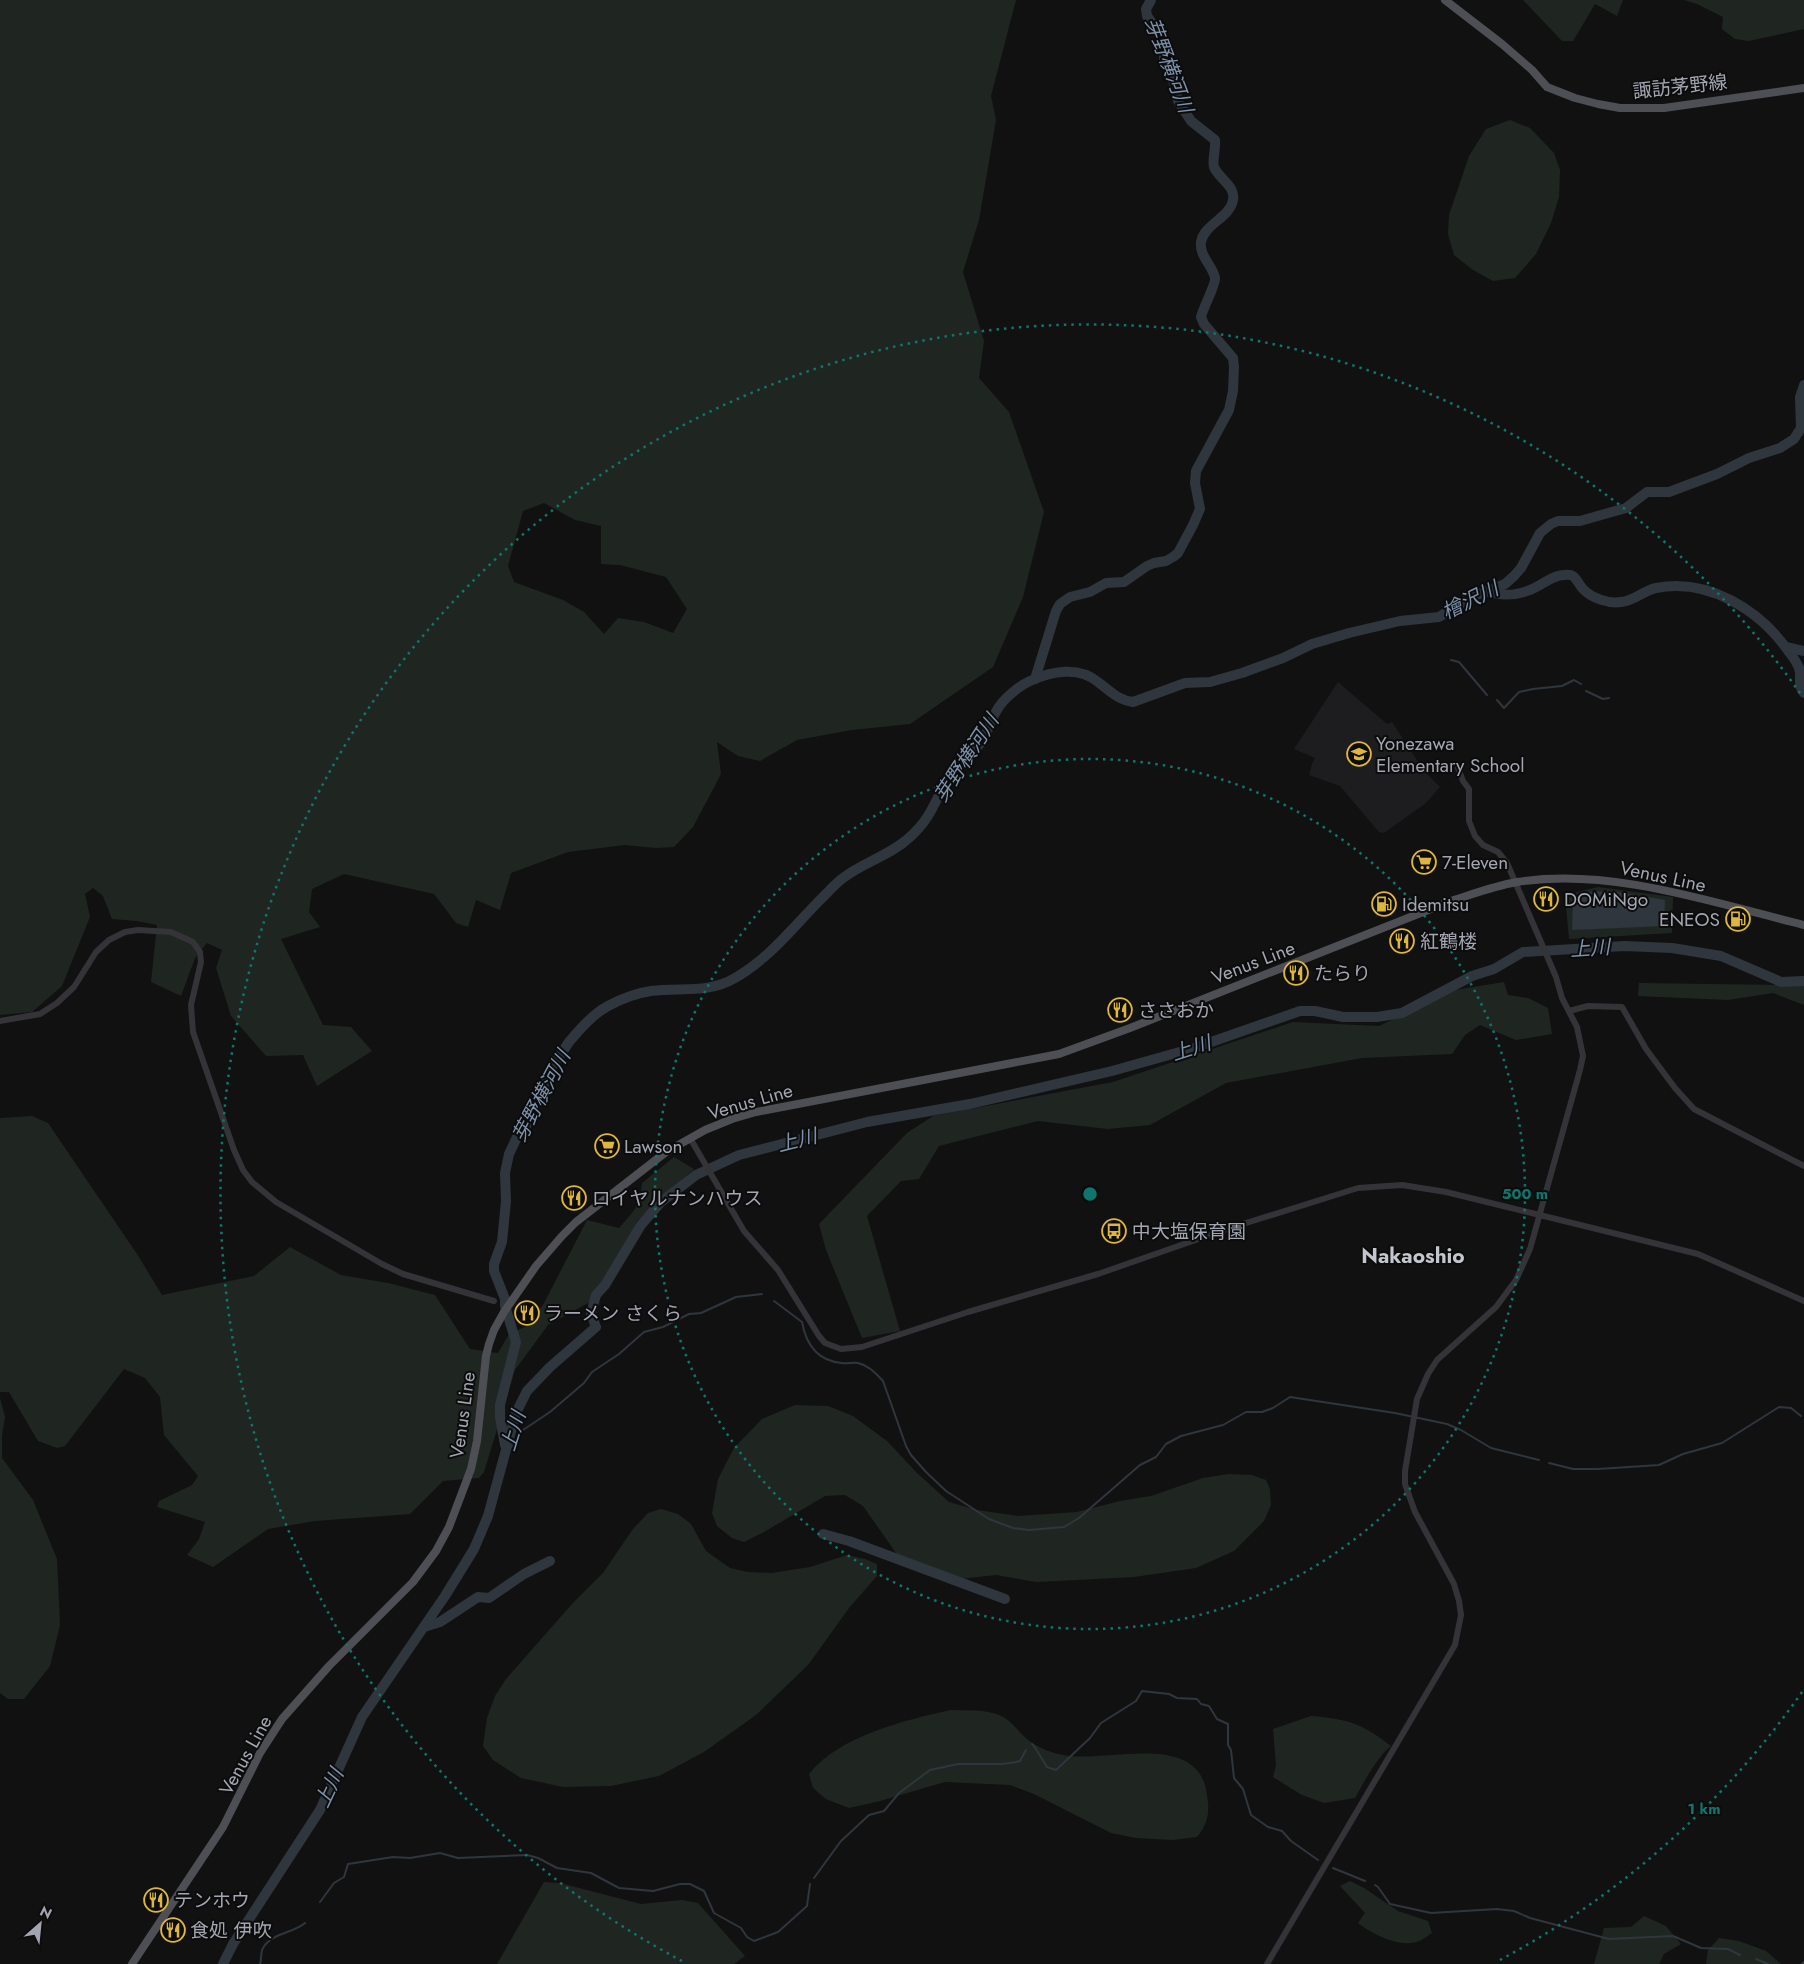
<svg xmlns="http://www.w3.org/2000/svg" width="1804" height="1964" viewBox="0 0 1804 1964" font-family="Jost,'Noto Sans JP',sans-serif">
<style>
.built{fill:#1d1d1f}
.green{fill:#1f2621;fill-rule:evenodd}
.water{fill:#2f363d}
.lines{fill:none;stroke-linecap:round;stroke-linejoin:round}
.stream{stroke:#2f363d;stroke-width:2}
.river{stroke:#2f363d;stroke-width:10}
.minor{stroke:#343438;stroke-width:6}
.major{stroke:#4e4f55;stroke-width:8}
.ring{fill:none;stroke:#0f766e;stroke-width:2.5;stroke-dasharray:2.5 5}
.labels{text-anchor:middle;stroke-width:4;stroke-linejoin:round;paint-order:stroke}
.street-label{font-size:19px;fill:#a3a6b1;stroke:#0c0c0d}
.poi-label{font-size:19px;fill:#a3a6b1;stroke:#0c0c0d;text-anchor:start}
.water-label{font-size:20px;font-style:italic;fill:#7d91aa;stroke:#0c0c0d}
.quarter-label{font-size:21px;font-weight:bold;fill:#c4c6ce;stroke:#0c0c0d}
.centre{fill:#0f766e;stroke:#0c0c0d;stroke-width:2.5}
.ring-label{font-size:15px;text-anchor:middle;font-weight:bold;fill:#0f766e;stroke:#0c0c0d;stroke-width:4;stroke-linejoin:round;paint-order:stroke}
</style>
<rect width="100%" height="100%" fill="#111112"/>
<path class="built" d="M 1338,682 L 1387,724 L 1392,722 L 1424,771 L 1440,787 L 1426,803 L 1384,833 L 1379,832 L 1340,786 L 1309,775 L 1312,764 L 1315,758 L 1294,749 Z"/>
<g class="green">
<path d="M 0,0 L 1016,0 L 991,96 L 996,120 L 979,220 L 963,272 L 984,341 L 979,378 L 1009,412 L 1044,512 L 1023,597 L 993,667 L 910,724 L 852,730 L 797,740 L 760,761 L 738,756 L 717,742 L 721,774 L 693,827 L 674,847 L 656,848 L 625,845 L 568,852 L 511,873 L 500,910 L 476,900 L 468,927 L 456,923 L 434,894 L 344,874 L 312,889 L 309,912 L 320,927 L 281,939 L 323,1025 L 351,1027 L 372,1051 L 317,1086 L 303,1055 L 266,1056 L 231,1016 L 216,968 L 222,950 L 207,943 L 195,958 L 181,996 L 151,982 L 157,925 L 137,921 L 112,919 L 103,896 L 93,888 L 85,894 L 90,917 L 62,986 L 32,1012 L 0,1015 ZM 544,503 L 575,520 L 601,526 L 601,564 L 620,565 L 666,577 L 687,609 L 673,633 L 644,622 L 618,618 L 604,634 L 584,612 L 563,600 L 514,582 L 508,566 L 523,511 Z"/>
<path d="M 1523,0 L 1623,0 L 1617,16 L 1595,4 L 1573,41 L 1562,41 Z"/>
<path d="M 1684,0 L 1804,0 L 1804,29 L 1749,41 L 1735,39 L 1722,29 L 1723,17 L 1697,4 Z"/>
<path d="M 1510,120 L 1530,128 L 1554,153 L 1560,170 L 1559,197 L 1551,223 L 1536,254 L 1515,278 L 1493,281 L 1473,270 L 1454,255 L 1448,234 L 1449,215 L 1469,156 L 1486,129 Z"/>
<path d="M 1598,887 L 1673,897 L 1672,933 L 1569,939 L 1565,895 Z"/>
<path d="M 1504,982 L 1508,995 L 1528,998 L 1548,1008 L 1552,1034 L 1516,1040 L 1480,1025 L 1465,1035 L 1452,1054 L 1362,1058 L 1226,1083 L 1150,1125 L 1108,1129 L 1038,1121 L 939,1146 L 919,1179 L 901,1181 L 867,1216 L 900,1331 L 862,1338 L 826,1250 L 819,1224 L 907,1133 L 933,1116 L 1113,1082 L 1293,1022 L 1379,1026 L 1455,990 Z"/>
<path d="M 1804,982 L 1804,1005 L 1773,993 L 1728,1000 L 1638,996 L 1639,983 L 1784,985 Z"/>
<path d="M 32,1116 L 48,1123 L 137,1254 L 162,1295 L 254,1276 L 290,1247 L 341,1275 L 388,1283 L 435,1295 L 470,1349 L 498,1353 L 509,1334 L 527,1326 L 543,1305 L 587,1220 L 619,1228 C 634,1211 640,1207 642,1183 L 674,1157 L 694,1169 L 637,1221 L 617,1265 L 590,1302 L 548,1325 L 515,1370 L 484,1472 L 479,1478 L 443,1481 L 410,1514 L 315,1521 L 268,1529 L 213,1567 L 187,1555 L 199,1539 L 205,1522 L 157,1507 L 159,1501 L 192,1485 L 198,1476 L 164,1435 L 160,1397 L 145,1378 L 124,1369 L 65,1446 L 57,1448 L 38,1441 L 9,1392 L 0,1392 L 0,1118 Z"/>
<path d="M 0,1398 L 5,1417 L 2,1436 L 2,1458 L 33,1500 L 57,1559 L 60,1625 L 50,1666 L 24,1699 L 8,1699 L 0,1693 Z"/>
<path d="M 795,1405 L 828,1406 L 853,1416 L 887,1441 L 916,1472 L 949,1502 L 977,1510 L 1018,1516 L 1077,1512 L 1120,1501 L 1151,1496 L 1203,1478 L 1228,1474 L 1252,1475 L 1266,1480 L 1270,1489 L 1271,1505 L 1264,1521 L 1234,1551 L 1196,1568 L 1134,1577 L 1036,1582 L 996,1575 L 951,1580 L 923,1572 L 903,1563 L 863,1506 L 845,1495 L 825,1496 L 764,1532 L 744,1542 L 732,1538 L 717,1526 L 712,1513 L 718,1479 L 734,1448 L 762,1419 Z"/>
<path d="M 661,1509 L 678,1514 L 691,1524 L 706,1551 L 730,1568 L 748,1572 L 772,1573 L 810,1567 L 847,1555 L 865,1559 L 877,1564 L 877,1576 L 849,1608 L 808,1665 L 756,1715 L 704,1752 L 659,1776 L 611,1786 L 563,1787 L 521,1778 L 493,1760 L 483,1746 L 487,1718 L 495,1696 L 506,1679 L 572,1604 L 603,1573 L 633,1529 L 648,1513 Z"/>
<path d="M 951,1710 C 966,1711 982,1709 996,1714 C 1011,1718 1017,1731 1028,1740 C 1037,1747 1051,1753 1063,1755 C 1106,1764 1199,1729 1207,1795 C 1210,1812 1208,1824 1197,1837 L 1173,1840 L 1136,1838 L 1111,1833 L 1034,1794 L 1010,1785 L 945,1782 L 880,1801 L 849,1808 L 826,1799 L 813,1788 L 809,1774 C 839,1736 905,1720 951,1710 Z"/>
<path d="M 1311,1716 C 1347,1719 1362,1723 1391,1746 C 1377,1757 1364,1782 1355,1798 L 1324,1803 L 1302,1795 L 1273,1777 L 1276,1765 L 1273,1729 Z"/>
<path d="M 1350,1881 L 1364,1888 L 1398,1911 L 1428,1921 L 1432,1933 C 1428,1935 1423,1940 1419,1941 C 1401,1949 1372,1934 1358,1923 L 1365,1913 L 1340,1886 Z"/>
<path d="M 544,1882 L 560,1883 L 641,1904 L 682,1900 L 698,1903 L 745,1956 L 734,1964 L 497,1964 Z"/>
<path d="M 1644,1916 L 1666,1926 L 1681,1944 L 1664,1954 L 1659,1964 L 1594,1964 L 1604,1928 L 1631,1927 Z"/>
<path d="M 1719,1938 L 1739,1941 L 1766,1951 L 1781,1964 L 1706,1964 L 1708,1950 Z"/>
</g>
<path class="water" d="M 1612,891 L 1665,900 L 1664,926 L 1572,930 L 1573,901 L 1588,892 Z"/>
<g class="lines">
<g class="stream">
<path d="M 1451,660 L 1459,662 L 1487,695"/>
<path d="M 1586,691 L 1603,699 L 1609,698"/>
<path d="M 1497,700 L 1504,708 L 1519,692 L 1533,689 L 1562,686 L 1574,680 L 1581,684"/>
<path d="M 774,1301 L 802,1322 C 806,1344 817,1361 842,1363 C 847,1364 853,1362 858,1363 C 868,1365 876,1373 883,1381 L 906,1446 L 911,1455 L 926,1472 L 946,1491 L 989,1519 L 1013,1528 L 1029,1530 L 1064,1527 L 1079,1518 L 1140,1465 L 1156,1457 L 1166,1444 L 1181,1436 L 1223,1425 L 1246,1412 L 1262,1412 L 1273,1408 L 1290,1397 L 1395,1413 L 1447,1424 L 1461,1430 L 1491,1448 L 1539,1460"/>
<path d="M 506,1451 L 512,1447 L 520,1432 L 550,1412 L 584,1383 L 592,1372 L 619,1354 L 644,1332 L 663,1327 L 689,1314 L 701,1313 L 736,1297 L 762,1294"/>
<path d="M 1549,1463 L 1573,1469 L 1598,1469 L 1659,1465 L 1683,1454 L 1722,1443 L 1779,1407 L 1791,1408 L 1801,1416"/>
<path d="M 1032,1744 L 1034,1746 L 1047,1767 L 1056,1770 L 1090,1738 L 1101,1723 L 1136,1701 L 1142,1691 L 1169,1694 L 1177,1698 L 1197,1699 L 1201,1704 L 1209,1706 L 1217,1719 L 1228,1724 L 1228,1745 L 1231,1750 L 1234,1778 L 1243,1789 L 1251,1815 L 1268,1827 L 1282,1831 L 1291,1841 L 1318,1860"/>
<path d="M 1333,1868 L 1365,1881"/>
<path d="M 814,1878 L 841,1841 L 854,1829 L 869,1815 L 884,1811 L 899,1793 L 930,1770 L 958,1764 L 1002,1764 L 1016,1762 L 1020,1761 L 1026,1750"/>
<path d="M 1375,1885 L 1378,1887 L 1390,1904 L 1431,1913 L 1497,1909 L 1514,1911 L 1530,1918 L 1609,1939 L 1673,1936 L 1701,1948 L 1728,1949 L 1740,1955"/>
<path d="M 320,1902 L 334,1883 L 344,1877 L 348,1864 L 393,1857 L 410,1858 L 440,1853 L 458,1858 L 527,1855 L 538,1858 L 557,1868 L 591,1873 L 619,1888 L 653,1891 L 680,1884 L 690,1884 L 704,1891 L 714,1913 L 741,1928 L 747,1937 L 754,1941 L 778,1932 L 807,1906 L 810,1884"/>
<path d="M 1756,1959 L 1768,1964"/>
<path d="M 260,1964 C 262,1959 260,1953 263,1948 C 271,1933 294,1933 305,1923"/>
<path d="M 1802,1964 L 1804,1962"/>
</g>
<g class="river">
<path d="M 1485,591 C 1505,597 1522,596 1540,585 C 1547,581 1555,575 1564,575 C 1577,573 1576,582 1583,589 C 1591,598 1609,604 1621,602 C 1634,601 1645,590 1656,588 C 1709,578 1760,610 1789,652 C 1793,657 1797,663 1799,668 C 1802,677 1797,686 1804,693"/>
<path d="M 1786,647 L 1804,651"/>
<path d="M 1035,679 L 1056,611 L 1060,604 L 1070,597 L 1090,592 L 1106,583 L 1124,582 L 1147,566 L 1154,563 L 1166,561 L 1173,557 L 1178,553 L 1193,525 L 1200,509 L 1195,483 L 1196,471 L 1229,410 L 1233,391 L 1234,367 L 1233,358 L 1204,324 L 1201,317 C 1203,308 1216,284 1215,278 C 1213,266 1199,256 1201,242 C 1204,224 1230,218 1233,200 C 1236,186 1218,178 1214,167 C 1212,159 1216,149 1215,140 L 1191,121 L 1178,101 L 1172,76 L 1164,62 L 1164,40 L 1147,16 L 1146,9 L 1151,0"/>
<path d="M 505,1445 L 500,1417 L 500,1405 L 516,1342 L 505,1306 L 505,1299 L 494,1271 L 494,1264 L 502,1242 L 506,1201 L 505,1173 L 509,1154 L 517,1137 L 526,1126 L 554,1063 C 561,1056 564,1049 569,1042 C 580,1029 593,1014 608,1006 C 621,999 637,993 651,991 C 681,987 708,994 735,978 C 770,958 794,926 821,899 C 828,892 835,884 843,878 C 864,862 891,855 910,837 C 933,816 934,801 949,777 C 958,764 973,754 982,741 C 988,731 991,720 997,710 C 1003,699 1019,686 1030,681 C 1052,671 1079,666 1098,682 C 1110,691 1118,700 1133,702 L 1185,683 L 1210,682 L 1242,673 L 1283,658 L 1312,644 L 1349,633 L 1400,621 L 1439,617 L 1471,597 L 1505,584 L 1514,576 L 1521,568 L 1540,533 L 1551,524 L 1558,521 L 1580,521 L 1626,508 L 1647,492 L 1669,492 L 1717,474 L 1749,458 L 1780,448 L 1794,439 L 1801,428 L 1800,397 L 1804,385"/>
<path d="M 823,1534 L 849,1541 L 1005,1599"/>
<path d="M 424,1627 L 440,1622 L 478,1597 L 489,1598 L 524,1574 L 550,1561"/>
<path d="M 223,1964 L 233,1944 L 320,1810 L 362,1717 L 445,1596 L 474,1549 L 488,1516 L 516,1413 L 527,1391 L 550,1367 L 596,1327 L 591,1314 L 596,1295 L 605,1285 L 641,1225 L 661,1202 L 696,1175 L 739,1155 L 867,1122 L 970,1104 L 1112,1071 L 1194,1048 L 1300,1011 L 1315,1011 L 1343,1017 L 1377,1017 L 1402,1013 L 1472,976 L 1494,969 L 1523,952 L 1624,946 L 1672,948 L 1721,956 L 1781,982 L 1804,981"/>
</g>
<g class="minor">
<path d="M 1569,1011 L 1588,1006 L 1622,1007 L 1646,1049 L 1675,1088 L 1694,1109 L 1804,1166"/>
<path d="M 0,1021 L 40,1014 L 57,1003 L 74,987 L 96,952 L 109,940 L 125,932 L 138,930 L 171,932 L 193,942 L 200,952 L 201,962 L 191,1005 L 193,1032 L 234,1150 L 243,1170 L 252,1182 L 276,1202 L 382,1264 L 403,1274 L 494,1301"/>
<path d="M 690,1138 L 744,1231 L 778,1270 L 819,1336 L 825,1343 L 841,1349 L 862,1347 L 968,1312 L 1098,1274 L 1227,1229 L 1358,1188 L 1402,1185 L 1446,1192 L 1698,1254 L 1804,1301"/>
<path d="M 1267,1964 L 1455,1645 L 1461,1615 L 1459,1601 L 1454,1584 L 1415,1512 L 1405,1484 L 1405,1471 L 1417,1399 L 1428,1374 L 1437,1360 L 1496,1307 L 1516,1280 L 1530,1249 L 1580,1070 L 1583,1056 L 1577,1027 L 1562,998 L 1556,977 L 1507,863 L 1498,852 L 1483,845 L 1475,836 L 1469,821 L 1469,789 L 1463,781 L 1458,768"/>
</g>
<g class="major">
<path d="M 1445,0 L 1502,44 L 1532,70 L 1547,87 L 1575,98 L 1598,104 L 1620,108 L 1664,108 L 1804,88"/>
<path d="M 132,1964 L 223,1827 L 260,1753 L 282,1719 L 329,1666 L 413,1582 L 436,1551 L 449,1527 L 471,1469 L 477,1441 L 486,1356 L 489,1344 L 494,1330 L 504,1312 L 536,1266 L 562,1236 L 576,1222 L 666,1152 L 705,1130 L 732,1119 L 756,1112 L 1059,1054 L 1130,1028 L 1451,901 C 1473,894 1494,886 1517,882 C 1610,867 1714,903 1804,925"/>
</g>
</g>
<g class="ring">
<circle cx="1090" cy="1194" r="435"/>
<path d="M1802 1692A869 869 0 0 1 1498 1961M682 1961A869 869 0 1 1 1802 696"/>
</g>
<defs>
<g id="school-ring" transform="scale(1.25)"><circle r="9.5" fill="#0c0c0d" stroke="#dfb63c" stroke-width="1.5"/><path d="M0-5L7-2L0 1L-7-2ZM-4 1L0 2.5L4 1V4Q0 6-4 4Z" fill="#dfb63c"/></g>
<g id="supermarket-ring" transform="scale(1.25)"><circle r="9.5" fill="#0c0c0d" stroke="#dfb63c" stroke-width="1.5"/><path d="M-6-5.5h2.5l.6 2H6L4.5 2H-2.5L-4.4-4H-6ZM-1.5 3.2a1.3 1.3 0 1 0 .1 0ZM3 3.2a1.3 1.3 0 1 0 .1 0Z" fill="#dfb63c"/></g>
<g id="restaurant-ring" transform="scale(1.25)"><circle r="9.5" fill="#0c0c0d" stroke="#dfb63c" stroke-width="1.5"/><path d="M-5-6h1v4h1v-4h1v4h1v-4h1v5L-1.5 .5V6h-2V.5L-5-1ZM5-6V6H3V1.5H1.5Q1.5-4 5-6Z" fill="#dfb63c"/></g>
<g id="fuel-ring" transform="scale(1.25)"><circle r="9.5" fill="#0c0c0d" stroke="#dfb63c" stroke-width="1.5"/><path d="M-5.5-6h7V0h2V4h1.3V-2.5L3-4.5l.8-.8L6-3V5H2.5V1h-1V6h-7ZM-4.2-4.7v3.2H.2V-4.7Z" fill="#dfb63c"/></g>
<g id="bus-ring" transform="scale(1.25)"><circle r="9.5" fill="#0c0c0d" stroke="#dfb63c" stroke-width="1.5"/><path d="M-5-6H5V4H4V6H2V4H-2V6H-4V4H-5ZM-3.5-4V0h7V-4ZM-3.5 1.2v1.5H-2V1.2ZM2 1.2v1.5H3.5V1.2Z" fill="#dfb63c"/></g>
</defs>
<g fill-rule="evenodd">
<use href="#school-ring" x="1359" y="754"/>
<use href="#supermarket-ring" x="1424" y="862"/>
<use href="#restaurant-ring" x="1546" y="899"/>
<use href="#fuel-ring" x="1384" y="904"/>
<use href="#fuel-ring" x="1738" y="919"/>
<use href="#restaurant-ring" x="1402" y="941"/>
<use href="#restaurant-ring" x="1296" y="973"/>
<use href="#restaurant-ring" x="1120" y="1010"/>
<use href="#supermarket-ring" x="607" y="1146"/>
<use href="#restaurant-ring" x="574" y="1198"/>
<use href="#bus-ring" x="1114" y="1231"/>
<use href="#restaurant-ring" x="527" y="1313"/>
<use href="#restaurant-ring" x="156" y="1900"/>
<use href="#restaurant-ring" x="173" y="1930"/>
</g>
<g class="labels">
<g class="street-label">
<text transform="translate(1680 86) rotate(-6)" y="7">諏訪茅野線</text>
<text transform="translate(1663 876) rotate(12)" y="7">Venus Line</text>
<text transform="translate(1253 962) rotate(-21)" y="7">Venus Line</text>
<text transform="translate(750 1101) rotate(-16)" y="7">Venus Line</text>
<text transform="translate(462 1415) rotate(-82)" y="7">Venus Line</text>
<text transform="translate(245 1755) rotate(-61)" y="7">Venus Line</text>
</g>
<g class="poi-label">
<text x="1376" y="750">Yonezawa<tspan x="1376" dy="22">Elementary School</tspan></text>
<text x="1442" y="869">7-Eleven</text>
<text x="1564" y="906">DOMiNgo</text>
<text x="1402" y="911">Idemitsu</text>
<text x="1720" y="926" text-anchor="end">ENEOS</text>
<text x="1420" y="948">紅鶴楼</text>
<text x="1314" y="980">たらり</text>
<text x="1138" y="1017">ささおか</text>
<text x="624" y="1153">Lawson</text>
<text x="592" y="1205">ロイヤルナンハウス</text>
<text x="1132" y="1238">中大塩保育園</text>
<text x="544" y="1320">ラーメン さくら</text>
<text x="174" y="1907">テンホウ</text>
<text x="190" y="1937">食処 伊吹</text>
</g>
<g class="water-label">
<text transform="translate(1169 65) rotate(69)" y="7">芽野横河川</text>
<text transform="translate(1470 600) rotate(-26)" y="7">檜沢川</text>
<text transform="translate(966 758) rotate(-57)" y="7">芽野横河川</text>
<text transform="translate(1590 948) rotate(-4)" y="7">上川</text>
<text transform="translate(1191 1048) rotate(-18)" y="7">上川</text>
<text transform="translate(541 1096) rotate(-62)" y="7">芽野横河川</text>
<text transform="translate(797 1140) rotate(-14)" y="7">上川</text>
<text transform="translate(513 1431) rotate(-73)" y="7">上川</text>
<text transform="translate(329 1788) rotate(-65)" y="7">上川</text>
</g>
<g class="quarter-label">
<text x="1413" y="1263">Nakaoshio</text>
</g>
</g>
<circle cx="1090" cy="1194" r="8" class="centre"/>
<g class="ring-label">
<text x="1525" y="1199">500 m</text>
<text x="1704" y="1814">1 km</text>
</g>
<g transform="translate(40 1924) rotate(27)" stroke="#0c0c0d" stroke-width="4" paint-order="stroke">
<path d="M0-4L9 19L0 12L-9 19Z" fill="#a3a6b1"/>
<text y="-8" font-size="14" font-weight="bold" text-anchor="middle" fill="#a3a6b1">N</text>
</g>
</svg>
